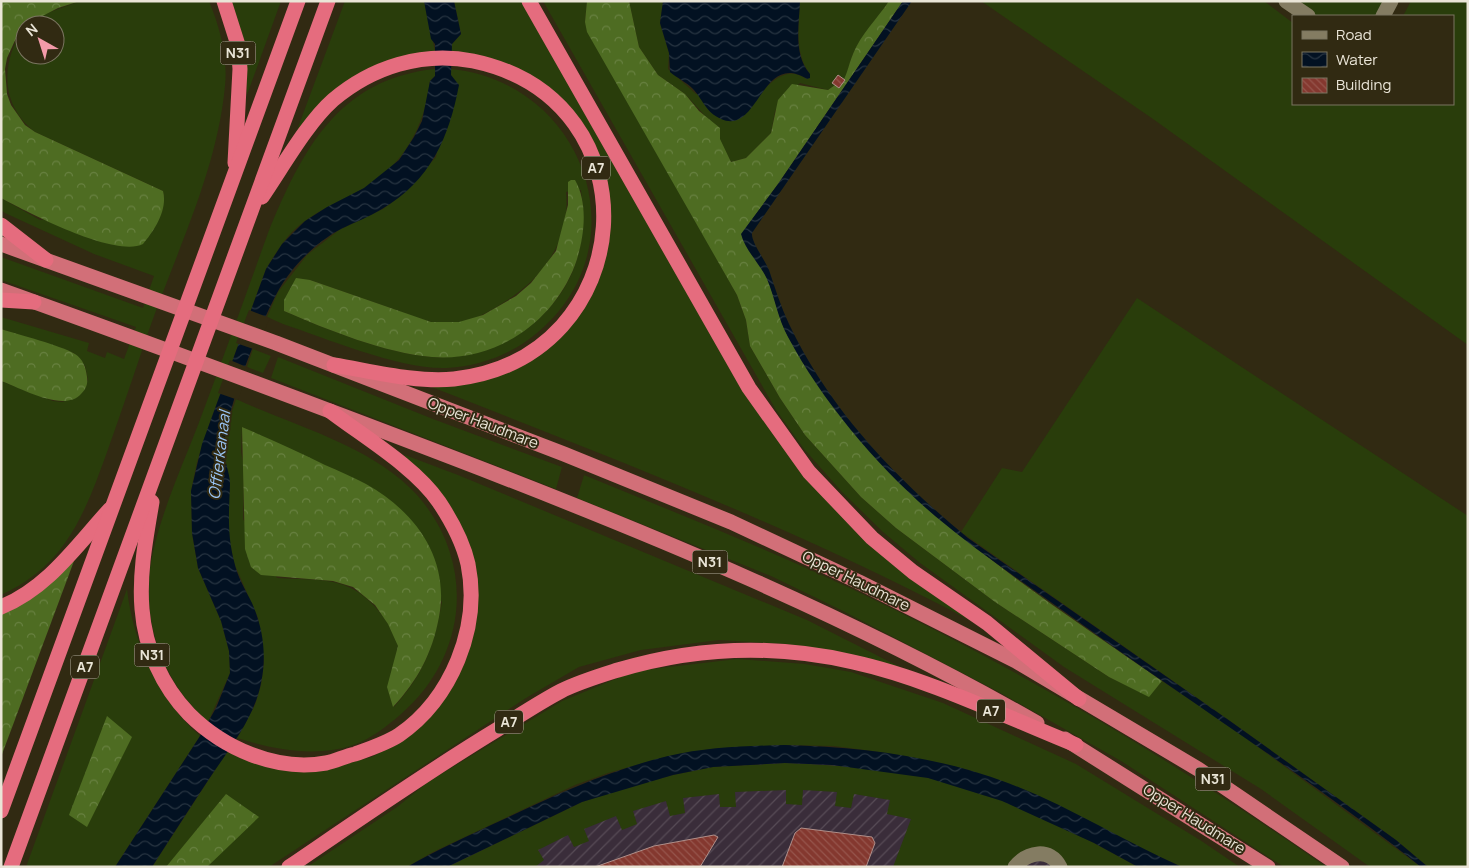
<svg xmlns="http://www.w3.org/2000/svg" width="1469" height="868" viewBox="0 0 1469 868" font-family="Manrope,sans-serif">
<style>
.industrial{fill:url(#industrial-furrows)}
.grass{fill:#293d0b;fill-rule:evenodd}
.forest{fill:url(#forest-crowns)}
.water{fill:url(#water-waves)}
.pier{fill:#312a12}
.building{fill:url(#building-back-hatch);stroke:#af8f8a}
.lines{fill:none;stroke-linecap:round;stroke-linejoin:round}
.minor{stroke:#847c62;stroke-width:15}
.trunk{stroke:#d26f78;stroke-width:15}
.motorway{stroke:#e56c7e;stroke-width:15}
.labels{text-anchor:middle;stroke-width:4;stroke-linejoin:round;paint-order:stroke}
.shield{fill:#312a12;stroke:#b2ad9c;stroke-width:1}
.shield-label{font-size:14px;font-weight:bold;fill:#eae5d7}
.street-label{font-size:15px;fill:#eae5d7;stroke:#312a12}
.water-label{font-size:16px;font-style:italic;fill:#9ac5f5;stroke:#312a12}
</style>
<defs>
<pattern id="industrial-furrows" width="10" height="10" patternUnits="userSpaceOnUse" patternTransform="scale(1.25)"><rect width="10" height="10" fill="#3a2d3a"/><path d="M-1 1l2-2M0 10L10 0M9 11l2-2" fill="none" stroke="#574b56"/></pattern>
<pattern id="forest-crowns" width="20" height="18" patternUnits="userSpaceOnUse" patternTransform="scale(1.25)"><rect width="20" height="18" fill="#4e6c22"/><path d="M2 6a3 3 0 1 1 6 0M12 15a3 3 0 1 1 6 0" fill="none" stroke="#688141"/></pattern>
<pattern id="water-waves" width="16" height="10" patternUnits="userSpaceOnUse" patternTransform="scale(1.25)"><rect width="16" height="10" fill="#021122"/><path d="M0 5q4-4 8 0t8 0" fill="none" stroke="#273441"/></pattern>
<pattern id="building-back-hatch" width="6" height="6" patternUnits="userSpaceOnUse" patternTransform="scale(1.25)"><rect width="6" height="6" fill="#84382f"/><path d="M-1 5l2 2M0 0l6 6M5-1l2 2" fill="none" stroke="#96554c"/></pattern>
</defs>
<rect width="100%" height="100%" fill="#312a12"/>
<path class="industrial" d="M 805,750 L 1136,867 L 427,867 Z"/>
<g class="grass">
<path d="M 80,1 L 209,1 C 220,28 228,57 225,86 C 217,171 177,250 149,330 C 135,371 121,413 106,455 C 95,485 84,516 65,543 C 48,567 27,583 1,595 L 1,381 L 53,401 L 63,402 L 88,380 L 85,366 L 74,353 L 1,329 L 1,317 L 89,343 L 87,351 L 105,358 L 107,352 L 124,359 L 136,327 L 1,280 L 1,257 L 143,308 L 154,276 L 94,254 L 5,213 L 1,210 L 1,198 L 40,220 L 164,200 L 163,191 L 35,132 C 0,105 0,61 25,27 L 25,55 L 55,55 L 55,25 L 28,25 L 45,14 Z"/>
<path d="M 229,1 L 281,1 L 247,95 L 244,55 Z"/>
<path d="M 345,1 L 424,1 L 435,51 L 399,57 L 300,131 L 297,130 Z"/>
<path d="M 454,1 L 522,1 L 794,461 L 973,622 C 798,529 613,458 429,386 L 457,385 L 486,379 L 501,374 L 537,356 L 570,325 L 590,294 L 598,277 L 600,166 L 532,78 L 498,61 L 451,51 L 452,44 L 461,34 Z"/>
<path d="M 543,1 L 587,1 L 585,22 L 737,295 L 746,320 L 750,346 L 780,398 L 805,435 L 861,497 L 896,528 L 995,602 L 1109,677 L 1149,696 L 1162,681 L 1227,724 L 1421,867 L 1370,867 L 1261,789 L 1064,667 L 920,563 L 883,532 L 842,492 L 804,449 L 776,410 Z"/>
<path d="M 629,1 L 663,1 L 660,23 L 669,53 L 668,69 L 696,94 L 762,92 C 775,77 789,67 807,79 L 810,74 C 794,53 799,27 800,1 L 889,1 L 853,54 L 845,80 L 839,88 L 835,85 L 828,90 L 800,83 L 775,111 L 771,133 L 746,158 L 731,162 L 708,119 L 685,94 L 658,75 L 639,47 Z"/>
<path d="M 981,1 L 1264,1 L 1293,23 L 1293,104 L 1453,104 L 1453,16 L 1403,16 L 1411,1 L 1468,1 L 1468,345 L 1153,119 Z"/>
<path d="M 1294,1 L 1386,1 L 1377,16 L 1315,16 Z"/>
<path d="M 435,69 L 435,76 L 430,81 C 425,126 403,167 361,190 C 337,203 313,212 293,231 C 282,242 274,256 266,269 L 210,422 L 197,462 L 191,491 L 192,533 L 198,568 L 221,621 L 229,651 L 230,673 L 208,722 C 173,690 153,651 149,603 C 143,550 179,475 198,425 C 222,361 245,297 268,233 C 302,150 338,79 435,69 Z"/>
<path d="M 451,69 C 584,82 643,245 537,333 C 512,354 481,366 447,368 C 401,370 328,339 283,324 L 267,317 L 278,292 L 307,255 L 339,230 L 383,209 L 402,195 L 436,157 ZM 581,190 C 590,257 566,310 505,340 C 482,352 459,359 432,357 C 385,353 328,330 284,311 L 310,280 C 338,290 365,299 393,309 C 410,315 427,323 444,324 C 463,325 482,316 498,306 C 540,282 571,243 566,192 Z"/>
<path d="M 1137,298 L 1468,516 L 1468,867 L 1428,867 L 1396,840 L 1230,721 L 961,532 L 1002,468 L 1022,472 Z"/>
<path d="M 253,349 L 271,356 L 263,373 L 247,367 Z"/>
<path d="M 278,357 L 433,419 L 562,467 L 556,489 L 271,378 Z"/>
<path d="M 236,399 C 294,426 374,446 418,496 C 477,564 467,658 400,715 C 387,726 372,738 356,744 C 317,758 275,750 237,738 L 255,705 L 261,685 L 264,662 L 258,618 L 234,563 L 227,527 L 230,485 L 224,451 L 225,433 ZM 242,427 L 367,485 L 442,602 C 433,648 425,672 394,707 C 382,682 396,672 398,648 C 399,640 390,626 386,620 C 353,575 328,581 277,578 L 243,519 L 244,466 L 241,452 Z"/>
<path d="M 405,455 L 458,475 L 807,620 L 900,667 L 787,644 L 719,640 L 641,650 L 579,667 L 526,698 L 269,867 L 152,867 L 228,750 L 243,757 L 360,760 L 372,757 L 402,740 L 450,691 L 473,559 L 405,460 Z"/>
<path d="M 584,475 C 674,512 765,548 852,589 C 1018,668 1176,762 1326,867 L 1284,867 L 1121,761 L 999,692 L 843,611 L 771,576 L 577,498 Z"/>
<path d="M 127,589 C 133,643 159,700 200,736 L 115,867 L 26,867 Z"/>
<path d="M 737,659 L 805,664 L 851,672 L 943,703 L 1076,764 L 1200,840 L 1240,867 L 1182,867 L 969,770 L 879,752 L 834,746 L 785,745 L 711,749 L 669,756 L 608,773 L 575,785 L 433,852 L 407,867 L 307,867 L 397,807 L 428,782 L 562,701 L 635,671 Z"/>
<path d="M 785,763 C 833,765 882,768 929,778 C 1002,794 1072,830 1138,867 L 1066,867 L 1056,855 L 1010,867 L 893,867 L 911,819 L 887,814 L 890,800 L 854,794 L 851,808 L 835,806 L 837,792 L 803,790 L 802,805 L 786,804 L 786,790 L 735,792 L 736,807 L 720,807 L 719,794 L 683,798 L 685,813 L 670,816 L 666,801 L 633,811 L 637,824 L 622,830 L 616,816 L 584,829 L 589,841 L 574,847 L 568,835 L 538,850 L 544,860 L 535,867 L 447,867 L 582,802 L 614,791 L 673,775 L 713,767 Z"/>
</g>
<g class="forest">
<path d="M 1,1 L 80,1 L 58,8 L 25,25 L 17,36 L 7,58 L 5,69 L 7,94 L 11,105 L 25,125 L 35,132 L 163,191 C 168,210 154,231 143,244 C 115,258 29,213 1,198 Z"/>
<path d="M 587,1 L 629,1 L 639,47 L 658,75 L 685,94 L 699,111 L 720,128 L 720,139 L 731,162 L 746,158 L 771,133 L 778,100 L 792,84 L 828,90 L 835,85 L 839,88 C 847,77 848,66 853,54 C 861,34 877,19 889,1 L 903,1 L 778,184 L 743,232 C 746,250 759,261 767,278 C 776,298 778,319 789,338 C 876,493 1020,582 1162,681 L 1149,697 L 1109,677 L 995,602 L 896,528 L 861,497 L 805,435 L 780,398 L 750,346 L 746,320 L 737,295 L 587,32 L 585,22 Z"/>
<path d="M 571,180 L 575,180 C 589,204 584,240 575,265 C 553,323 495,362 432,357 C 385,353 328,330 284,311 L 284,300 L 296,278 L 310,280 L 431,322 L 459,322 L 483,315 L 516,296 L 531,283 L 556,251 L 568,205 L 568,182 Z"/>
<path d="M 1,329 C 20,335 60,345 75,354 C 83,359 86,368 87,377 C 88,384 86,389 81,394 C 64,413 21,388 1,381 Z"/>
<path d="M 242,427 C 270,439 297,451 325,465 C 339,471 353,477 366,484 C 416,512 450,559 439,617 C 432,654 418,680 393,707 L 387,687 L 398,646 L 388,624 L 375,605 L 353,587 L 333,581 L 261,575 L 251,567 L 245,549 Z"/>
<path d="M 74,561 L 1,757 L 1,612 Z"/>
<path d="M 107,716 L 132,737 L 87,827 L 69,815 Z"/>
<path d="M 226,794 L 259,817 L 207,867 L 166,867 Z"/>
</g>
<g class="water">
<path d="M 424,1 L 454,1 L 461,34 L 452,44 L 451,75 L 459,85 C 449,138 430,181 382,209 C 369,217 355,222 341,229 C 316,242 290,268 277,293 C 258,329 226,409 224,448 C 223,461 230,471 230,484 C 229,511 227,534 234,561 C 237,576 245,589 252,603 C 263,628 267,655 261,683 C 254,719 229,749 209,779 C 190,808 171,837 152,867 L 115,867 L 200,736 L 216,708 L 230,673 L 229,651 L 221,621 L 198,568 L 192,533 L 191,491 L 202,444 L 266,269 L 282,244 L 305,221 L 327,207 L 364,188 L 399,160 L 414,137 L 422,121 L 430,81 L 435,76 L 435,44 L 431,39 Z"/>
<path d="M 663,1 L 800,1 C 799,26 793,54 810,74 L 810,78 L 807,79 C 761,50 759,136 721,119 C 705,112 703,99 692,88 C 686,82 677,78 670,72 L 669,53 L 660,23 Z"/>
<path d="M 903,1 L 912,1 L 752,233 C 751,242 765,260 769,270 C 775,288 781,307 789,324 C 829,409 896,479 968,538 L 1230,721 L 1396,840 L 1428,867 L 1421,867 C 1309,777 1186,700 1069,615 C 1024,583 978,552 935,516 C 879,468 823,403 788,337 C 778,319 775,298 767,279 C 760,264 745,250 741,234 L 778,184 Z"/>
<path d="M 785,745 C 861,747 937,756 1008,783 C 1069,806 1123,841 1182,867 L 1138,867 L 1094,843 L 1002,801 L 928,778 L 832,765 L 785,763 L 713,767 L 673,775 L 582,802 L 447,867 L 407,867 C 438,849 470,835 502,820 C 557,794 610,770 668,756 C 707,747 746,746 785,745 Z"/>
</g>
<g class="pier">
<path d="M 249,310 L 270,318 L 256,350 L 236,343 Z"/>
<path d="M 230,360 L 249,368 L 238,400 L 218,393 Z"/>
</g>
<g class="building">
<path d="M 838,75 L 845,80 L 839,88 L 832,83 Z"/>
<path d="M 801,828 L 872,837 L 875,843 L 866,867 L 782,867 L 795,833 Z"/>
<path d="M 714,835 L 718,837 L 700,867 L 595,867 L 654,846 Z"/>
</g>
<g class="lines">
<g class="minor">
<path d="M 1286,1 L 1308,16"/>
<path d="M 1383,16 L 1391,1"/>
<path d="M 1015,867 C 1027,852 1050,847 1060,867"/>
</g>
<g class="trunk">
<path d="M 1,244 L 276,343 L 564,454 L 731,522 L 859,582 L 1016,661 L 1198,769 L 1342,867"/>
<path d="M 1,290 C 152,344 302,400 451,457 C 652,534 850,616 1037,723"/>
<path d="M 1065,739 L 1268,867"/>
</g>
<g class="motorway">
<path d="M 224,1 L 238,45 L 240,69 L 235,163"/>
<path d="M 529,1 L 749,388 L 809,472 L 872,538 L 913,572 L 987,623 L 1079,699"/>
<path d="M 262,197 C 282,168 307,123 333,100 C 372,67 422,51 473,61 C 659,100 641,358 454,379 C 417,383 371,371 334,365"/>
<path d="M 1,225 L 46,260"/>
<path d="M 1,300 L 34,302"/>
<path d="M 152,502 C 146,538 139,573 142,609 C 145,648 162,686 189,714 C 223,748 276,772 326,763 C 336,761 345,756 355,754 C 369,749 387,743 399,735 C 451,699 481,628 468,564 C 463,542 451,520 439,502 C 415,467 364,437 330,411"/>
<path d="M 1,607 C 48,588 77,545 110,509"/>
<path d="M 1,811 L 298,1"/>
<path d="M 11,867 L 328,1"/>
<path d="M 289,867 C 358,820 427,772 498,729 C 519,716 540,702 561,691 C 579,682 599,676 618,670 C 695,647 775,644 853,662 C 927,678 1006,717 1076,745"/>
</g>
</g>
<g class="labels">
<g class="shield">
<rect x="220.5" y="41.5" width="35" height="23" rx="4"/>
<rect x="582" y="156.5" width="28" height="23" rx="4"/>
<rect x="692.5" y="550.5" width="35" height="23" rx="4"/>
<rect x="134.5" y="643.5" width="35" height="23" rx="4"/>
<rect x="71" y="655.5" width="28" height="23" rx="4"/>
<rect x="977" y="699.5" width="28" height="23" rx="4"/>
<rect x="495" y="710.5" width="28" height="23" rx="4"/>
<rect x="1195.5" y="767.5" width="35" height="23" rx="4"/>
</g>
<g class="shield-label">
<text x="238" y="58">N31</text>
<text x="596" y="173">A7</text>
<text x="710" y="567">N31</text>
<text x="152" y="660">N31</text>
<text x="85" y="672">A7</text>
<text x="991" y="716">A7</text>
<text x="509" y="727">A7</text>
<text x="1213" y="784">N31</text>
</g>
<g class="street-label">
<text transform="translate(483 423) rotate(21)" y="5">Opper Haudmare</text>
<text transform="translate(856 581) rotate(26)" y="5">Opper Haudmare</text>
<text transform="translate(1194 819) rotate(32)" y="5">Opper Haudmare</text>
</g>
<g class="water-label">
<text transform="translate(219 455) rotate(-83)" y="6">Offierkanaal</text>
</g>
</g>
<rect width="1469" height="868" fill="none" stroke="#eae5d7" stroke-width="5"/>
<rect x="1292" y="15" width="162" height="90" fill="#312a12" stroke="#7b7561"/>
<rect x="1302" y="31" width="25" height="8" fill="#847c62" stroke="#7b7561"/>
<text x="1336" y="40" font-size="15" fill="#eae5d7">Road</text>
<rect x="1302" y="52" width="25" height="15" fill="url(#water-waves)" stroke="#7b7561"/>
<text x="1336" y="65" font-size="15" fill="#eae5d7">Water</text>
<rect x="1302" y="78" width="25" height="15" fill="url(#building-back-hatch)" stroke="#7b7561"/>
<text x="1336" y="90" font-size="15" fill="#eae5d7">Building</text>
<g transform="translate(40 40) rotate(321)"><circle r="24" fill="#312a12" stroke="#7b7561"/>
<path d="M0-4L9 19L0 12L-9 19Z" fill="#f39aa9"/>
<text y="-8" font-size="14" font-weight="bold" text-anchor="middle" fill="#eae5d7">N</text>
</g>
</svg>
